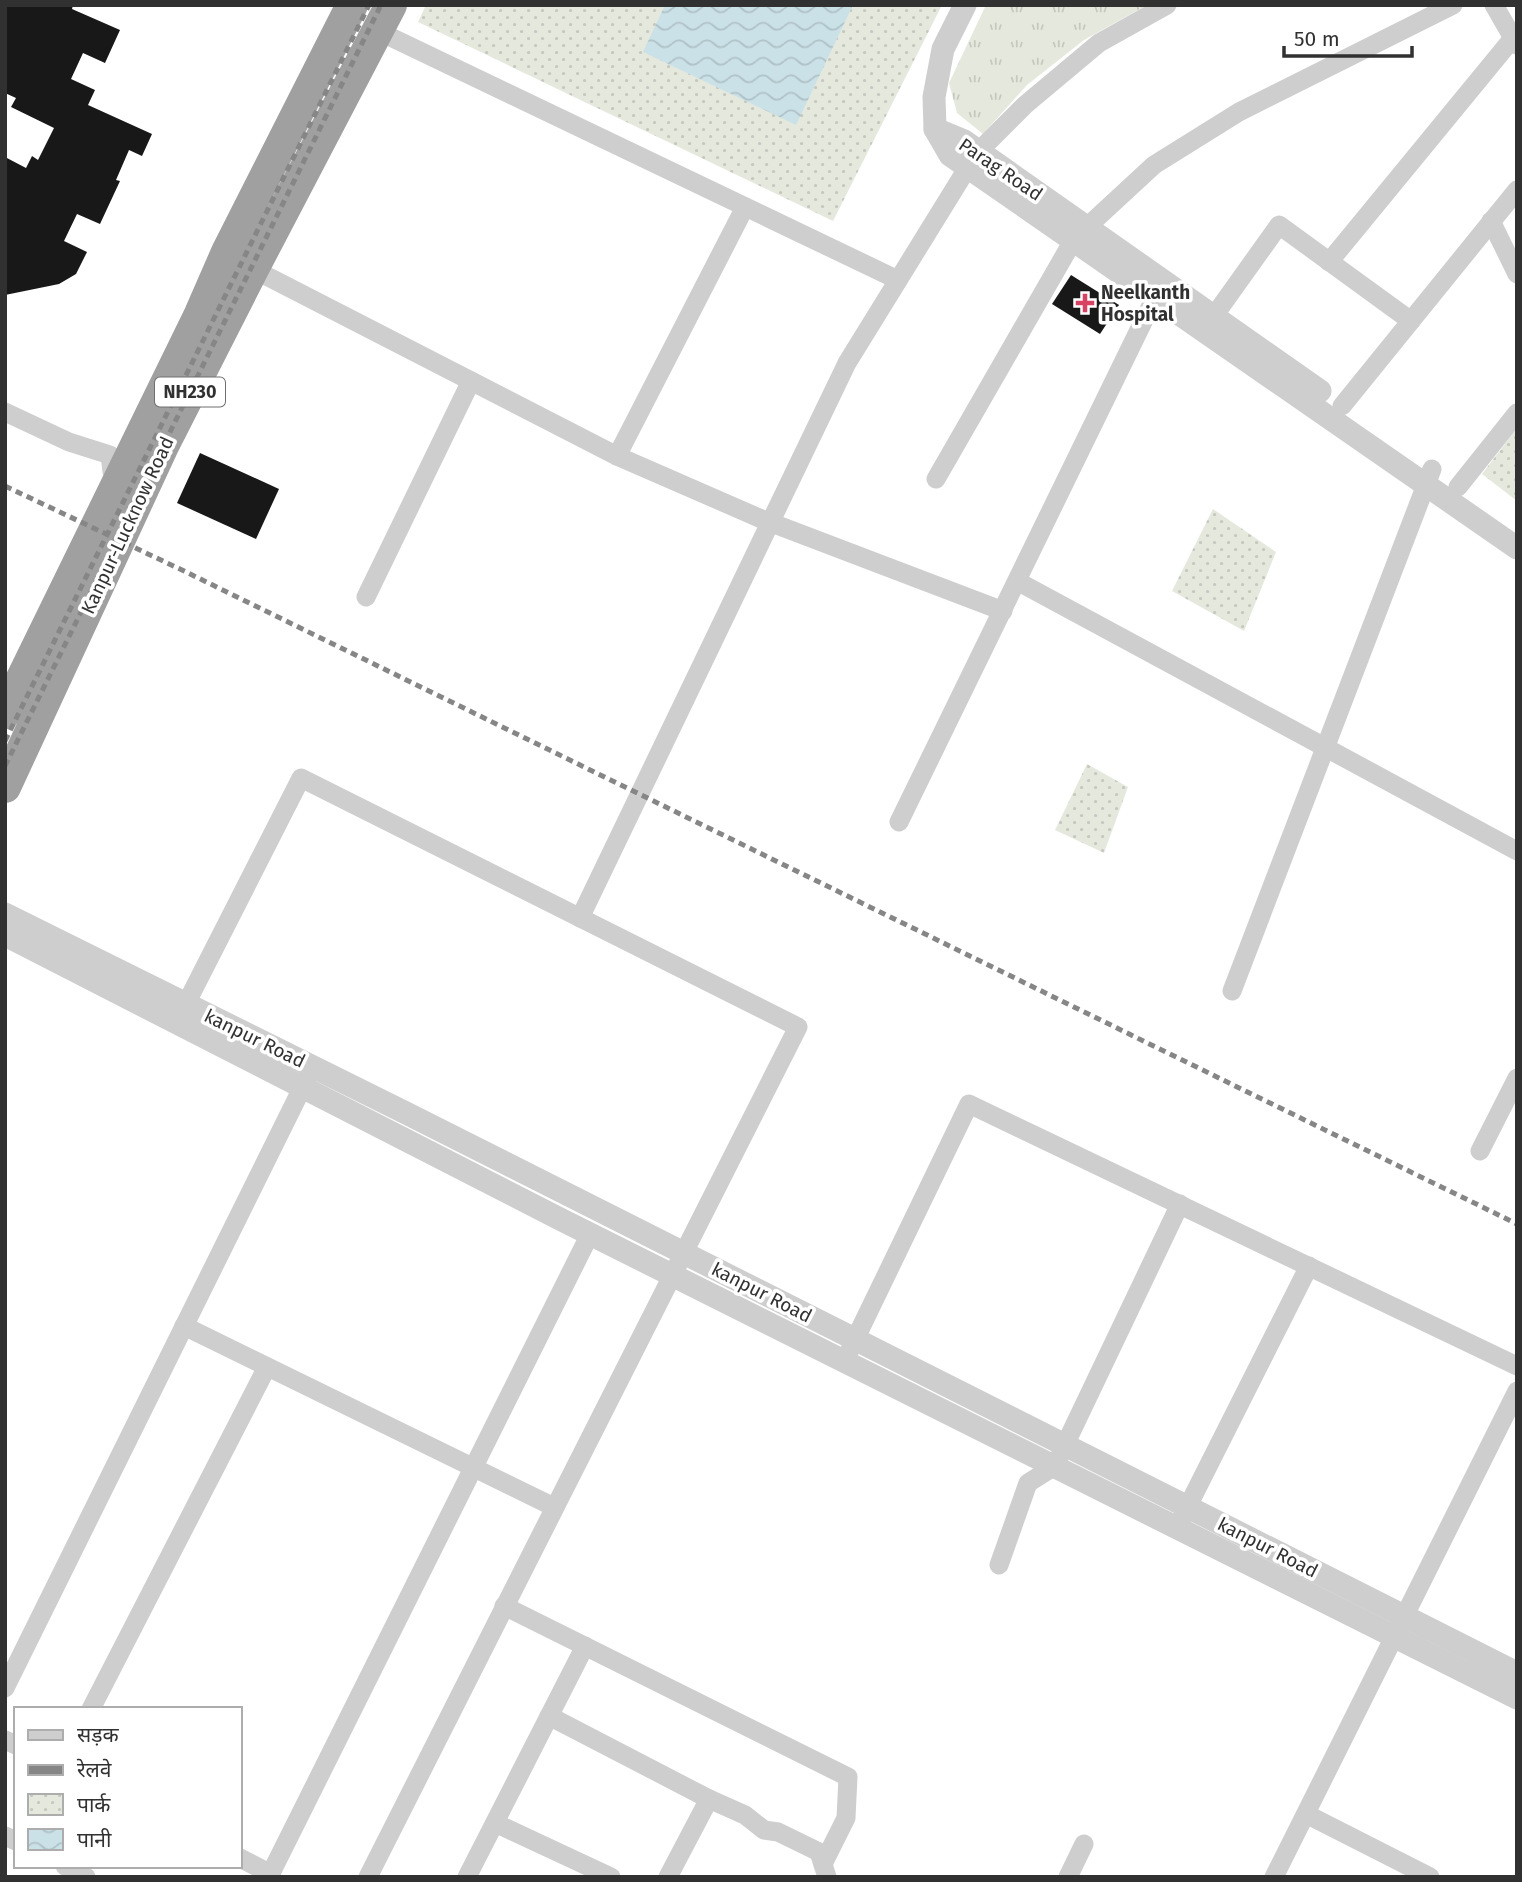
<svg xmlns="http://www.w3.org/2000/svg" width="1522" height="1882" viewBox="0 0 1522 1882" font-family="'Fira Sans','Noto Sans Devanagari',sans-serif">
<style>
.grass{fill:url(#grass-tufts)}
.park{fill:url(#park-dots)}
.water{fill:url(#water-waves)}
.building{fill:#181818}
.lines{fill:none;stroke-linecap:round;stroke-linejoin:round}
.minor{stroke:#cecece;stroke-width:19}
.tertiary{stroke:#cecece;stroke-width:23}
.trunk{stroke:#a0a0a0;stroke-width:32}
.rail{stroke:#868686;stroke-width:5;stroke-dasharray:7 5;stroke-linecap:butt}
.poi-dot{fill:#d74360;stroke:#fff;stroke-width:2.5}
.labels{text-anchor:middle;stroke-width:7;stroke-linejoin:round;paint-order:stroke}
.shield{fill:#fff;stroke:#6f6f6f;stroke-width:2}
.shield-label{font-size:18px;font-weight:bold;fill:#313131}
.street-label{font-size:19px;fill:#313131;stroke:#fff}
.poi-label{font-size:19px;font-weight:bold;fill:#313131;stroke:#fff;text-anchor:start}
</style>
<defs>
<pattern id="grass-tufts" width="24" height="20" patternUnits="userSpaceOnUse" patternTransform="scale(1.75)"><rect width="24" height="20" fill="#e5e9dd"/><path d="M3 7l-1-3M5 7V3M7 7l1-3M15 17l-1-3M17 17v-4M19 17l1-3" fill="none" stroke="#c5c8be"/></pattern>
<pattern id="park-dots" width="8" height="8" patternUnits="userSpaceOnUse" patternTransform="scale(1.75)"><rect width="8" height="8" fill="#e5e9dd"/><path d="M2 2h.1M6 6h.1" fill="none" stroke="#c5c8be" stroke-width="1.8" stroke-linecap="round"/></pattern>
<pattern id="water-waves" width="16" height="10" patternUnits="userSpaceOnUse" patternTransform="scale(1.75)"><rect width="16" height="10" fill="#cbe1e8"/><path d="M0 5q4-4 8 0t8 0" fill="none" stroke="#afc2c7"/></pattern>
</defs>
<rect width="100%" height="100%" fill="#fff"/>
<path class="grass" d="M 986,5 L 1147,5 L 1084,40 L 1027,85 L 983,134 L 957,113 L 949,83 Z"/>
<g class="park">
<path d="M 426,5 L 942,5 L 833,221 L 418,22 Z"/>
<path d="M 1517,428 L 1517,501 L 1482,474 Z"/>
<path d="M 1213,509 L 1276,552 L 1244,631 L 1172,591 Z"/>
<path d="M 1087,764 L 1128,787 L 1104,853 L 1055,830 Z"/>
</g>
<path class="water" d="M 665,5 L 853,5 L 796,125 L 643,52 Z"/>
<g class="building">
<path d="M 5,5 L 73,5 L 72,9 L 120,30 L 105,63 L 83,53 L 71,79 L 95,90 L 88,105 L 152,134 L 142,156 L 129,150 L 116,180 L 120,181 L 100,224 L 77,214 L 64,241 L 87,252 L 76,274 L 59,284 L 5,295 L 5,157 L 26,168 L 32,156 L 38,160 L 54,128 L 11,107 L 16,98 L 5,93 Z"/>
<path d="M 1071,275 L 1119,305 L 1100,334 L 1052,304 Z"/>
<path d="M 200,453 L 279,489 L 256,539 L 177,503 Z"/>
</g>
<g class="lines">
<g class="minor">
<path d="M 1494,5 L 1517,45"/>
<path d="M 378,31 L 898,280"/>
<path d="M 1491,221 L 1517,274"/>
<path d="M 1329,262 L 1513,38"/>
<path d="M 253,269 L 617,456 L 764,520 L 1003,611"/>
<path d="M 1214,316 L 1279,225 L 1411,321"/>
<path d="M 1342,406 L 1517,190"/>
<path d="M 5,412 L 69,442 L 110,455 L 112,472 L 120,478"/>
<path d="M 617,456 L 745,207"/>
<path d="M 936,479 L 1074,239 L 1154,165 L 1239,112 L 1453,5"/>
<path d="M 1458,487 L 1517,413"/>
<path d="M 1017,581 L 1517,851"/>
<path d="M 366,597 L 471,381"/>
<path d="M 899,822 L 1161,285"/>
<path d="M 580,918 L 847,363 L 968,167 L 979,151 L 1025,105 L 1099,43 L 1167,5"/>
<path d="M 1232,991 L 1432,469"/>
<path d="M 186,1004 L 301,778 L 798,1027 L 368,1877"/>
<path d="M 1480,1151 L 1517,1078"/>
<path d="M 184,1326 L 554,1507"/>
<path d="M 850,1350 L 969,1104 L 1517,1366"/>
<path d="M 1181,1520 L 1309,1266"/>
<path d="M 999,1565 L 1028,1483 L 1055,1466 L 1180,1204"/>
<path d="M 504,1606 L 848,1777 L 846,1818 L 823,1864"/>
<path d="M 5,1688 L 309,1074"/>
<path d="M 91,1709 L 267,1367"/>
<path d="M 549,1716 L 709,1799 L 745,1815 L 764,1830 L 778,1832 L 819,1852 L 827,1877"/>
<path d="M 5,1740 L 16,1745"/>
<path d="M 1306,1814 L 1430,1877"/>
<path d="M 495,1823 L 611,1877"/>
<path d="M 5,1836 L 16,1841"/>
<path d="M 240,1858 L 271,1874"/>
<path d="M 65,1866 L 86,1877"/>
<path d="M 269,1877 L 590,1234"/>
<path d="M 467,1877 L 585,1646"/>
<path d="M 668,1877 L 709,1799"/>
<path d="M 1068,1877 L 1084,1844"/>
<path d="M 1274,1877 L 1517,1391"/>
</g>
<g class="tertiary">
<path d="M 965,5 L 943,49 L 934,97 L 935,129 L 950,155 L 1517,548"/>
<path d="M 935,129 L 964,141 L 1320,391"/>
<path d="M 5,914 L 404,1112 L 1517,1673"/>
<path d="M 5,935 L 560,1219 L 1517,1698"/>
</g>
<g class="trunk">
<path d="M 5,713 L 200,314 L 227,252 L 352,5"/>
<path d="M 5,787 L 163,446 L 253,269 L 391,5"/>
</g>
<g class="rail">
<path d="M 5,486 L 182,570 L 1517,1224"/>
<path d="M 5,741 L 369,5"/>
<path d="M 5,766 L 381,5"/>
</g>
</g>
<path class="poi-dot" d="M1081.5 292.5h7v7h7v7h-7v7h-7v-7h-7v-7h7z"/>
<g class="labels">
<rect class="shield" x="155" y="377.5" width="70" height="29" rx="5"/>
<g class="shield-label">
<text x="190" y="398">NH230</text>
</g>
<g class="street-label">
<text transform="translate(1001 169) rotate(34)" y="7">Parag Road</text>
<text transform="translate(127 525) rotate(-65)" y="7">Kanpur-Lucknow Road</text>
<text transform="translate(255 1038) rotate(26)" y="7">kanpur Road</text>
<text transform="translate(762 1292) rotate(27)" y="7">kanpur Road</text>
<text transform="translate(1268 1547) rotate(27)" y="7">kanpur Road</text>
</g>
<g class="poi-label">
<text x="1101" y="299">Neelkanth<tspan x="1101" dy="22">Hospital</tspan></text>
</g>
</g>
<rect width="1522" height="1882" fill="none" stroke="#313131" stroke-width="14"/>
<rect x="14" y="1707" width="228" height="161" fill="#ffffff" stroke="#adadad" stroke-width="2"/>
<rect x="28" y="1730" width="35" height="10" fill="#cecece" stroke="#adadad" stroke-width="2"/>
<text x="77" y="1742" font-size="21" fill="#313131">सड़क</text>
<rect x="28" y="1765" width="35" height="10" fill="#868686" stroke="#adadad" stroke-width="2"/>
<text x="77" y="1777" font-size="21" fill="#313131">रेलवे</text>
<rect x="28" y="1794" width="35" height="21" fill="url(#park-dots)" stroke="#adadad" stroke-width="2"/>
<text x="77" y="1812" font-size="21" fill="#313131">पार्क</text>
<rect x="28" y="1829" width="35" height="21" fill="url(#water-waves)" stroke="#adadad" stroke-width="2"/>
<text x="77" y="1847" font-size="21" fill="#313131">पानी</text>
<path d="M1284 46v10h128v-10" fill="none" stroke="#313131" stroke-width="3.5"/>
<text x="1294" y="46" font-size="21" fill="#313131" stroke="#ffffff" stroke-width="5" paint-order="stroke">50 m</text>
</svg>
